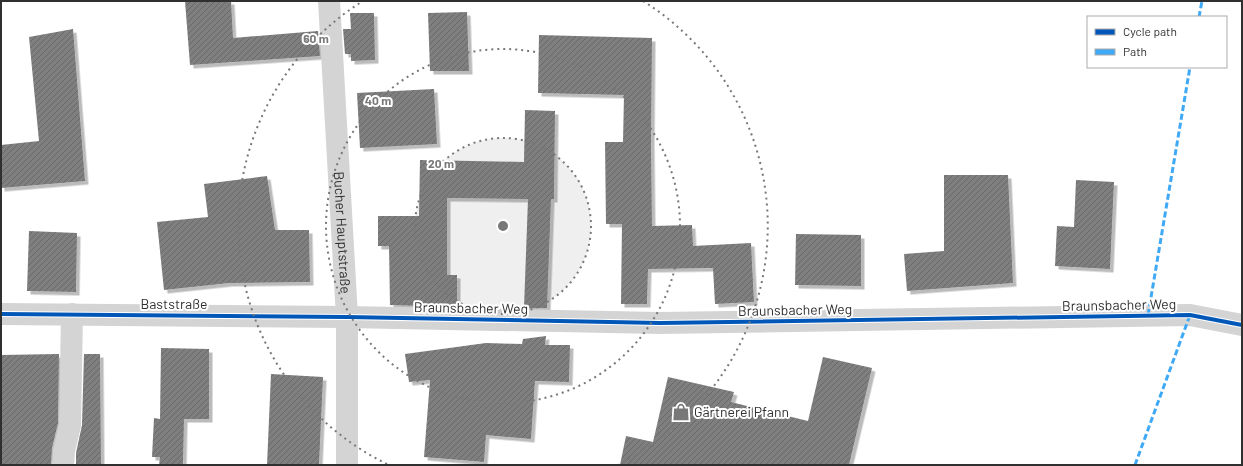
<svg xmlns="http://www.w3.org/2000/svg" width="1243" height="466" viewBox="0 0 1243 466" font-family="Barlow,sans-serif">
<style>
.building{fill:url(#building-hatch);filter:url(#shadow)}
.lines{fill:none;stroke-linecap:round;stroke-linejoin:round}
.minor{stroke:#d4d4d4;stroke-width:22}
.quiet{stroke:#3fa9f5;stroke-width:3;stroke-dasharray:6 3;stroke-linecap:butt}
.cycleway-casing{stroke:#fff;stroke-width:6}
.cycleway{stroke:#0057b8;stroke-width:4}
.ring{fill:none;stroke:#787878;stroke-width:2;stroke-dasharray:2 4}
.labels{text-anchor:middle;stroke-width:4;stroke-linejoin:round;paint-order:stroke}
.street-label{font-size:14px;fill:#303030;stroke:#fff}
.poi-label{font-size:14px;fill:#303030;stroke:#fff;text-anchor:start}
.centre{fill:#787878;stroke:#fff;stroke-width:2}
.ring-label{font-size:12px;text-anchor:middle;font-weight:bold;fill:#787878;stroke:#fff;stroke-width:4;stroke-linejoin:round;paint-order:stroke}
</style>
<defs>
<pattern id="building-hatch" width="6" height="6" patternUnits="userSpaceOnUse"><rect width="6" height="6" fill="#7f7f7f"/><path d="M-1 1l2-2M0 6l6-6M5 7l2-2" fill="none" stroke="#686868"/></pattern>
<filter id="shadow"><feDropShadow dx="3.5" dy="3.5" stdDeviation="0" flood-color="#0004"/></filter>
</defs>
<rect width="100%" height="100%" fill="#fff"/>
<g class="building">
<path d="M 185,1 L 231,1 L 233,38 L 318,31 L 320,56 L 190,65 Z"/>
<path d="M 467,12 L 469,71 L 430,71 L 428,13 Z"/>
<path d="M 350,13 L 374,13 L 375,60 L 351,61 L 351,54 L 345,54 L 343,29 L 351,29 Z"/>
<path d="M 73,29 L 85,181 L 1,188 L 1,145 L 39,141 L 29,37 Z"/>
<path d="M 539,35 L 652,38 L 651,142 L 652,226 L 692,225 L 693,246 L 751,243 L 754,302 L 715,304 L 713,268 L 648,269 L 647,304 L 621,304 L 622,224 L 606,224 L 605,142 L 623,142 L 624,95 L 538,93 Z"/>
<path d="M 434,89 L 437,144 L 360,148 L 357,93 Z"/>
<path d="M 525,110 L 555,111 L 554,199 L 551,199 L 547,308 L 524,308 L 528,199 L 447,198 L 447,275 L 457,275 L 457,307 L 390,305 L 389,246 L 378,246 L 378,216 L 419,216 L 420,160 L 524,162 Z"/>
<path d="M 944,175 L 1008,175 L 1013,283 L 907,291 L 904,254 L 944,251 Z"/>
<path d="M 267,176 L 275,230 L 309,230 L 310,282 L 229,283 L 164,290 L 157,222 L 208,217 L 204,184 Z"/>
<path d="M 1076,180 L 1114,182 L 1110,269 L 1055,266 L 1057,226 L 1074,227 Z"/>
<path d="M 29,231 L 77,233 L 76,292 L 27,291 Z"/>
<path d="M 796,234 L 861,235 L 861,286 L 795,285 Z"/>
<path d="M 546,336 L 545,345 L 570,345 L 569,382 L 535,381 L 531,439 L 486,435 L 484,462 L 424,457 L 430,380 L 409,382 L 405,354 L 486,343 L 522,344 L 523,339 Z"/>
<path d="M 161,348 L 209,349 L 209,419 L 184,419 L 183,465 L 159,465 L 160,457 L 152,457 L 154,418 L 160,419 Z"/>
<path d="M 59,354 L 58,423 L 52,448 L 51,465 L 2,465 L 1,355 Z"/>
<path d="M 84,354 L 100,354 L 101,465 L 76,465 L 76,453 L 82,425 Z"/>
<path d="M 823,357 L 872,368 L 849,465 L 620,465 L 626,436 L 653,442 L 668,377 L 734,392 L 731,402 L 808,421 Z"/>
<path d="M 271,374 L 323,377 L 319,465 L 267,465 Z"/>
</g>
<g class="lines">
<g class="minor">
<path id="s1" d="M 329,1 L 347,317 L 347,465"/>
<path d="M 1,314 L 347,317 L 660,323 L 1190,315 L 1242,325"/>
<path d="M 63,465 L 64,451 L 70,425 L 72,314"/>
</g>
<g class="quiet">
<path d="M 1199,17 L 1202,1"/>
<path d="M 1148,315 L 1190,67"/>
<path d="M 1135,465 L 1190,315"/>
</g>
<g class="cycleway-casing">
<path id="cycleway" d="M 1,314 L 347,317 L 660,323 L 1190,315 L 1242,325"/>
</g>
<use href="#cycleway" class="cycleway"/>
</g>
<circle cx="503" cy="226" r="88" fill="#787878" fill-opacity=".12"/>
<g class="ring">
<circle cx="503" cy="226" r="88"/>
<circle cx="503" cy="226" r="177"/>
<path d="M387 464A265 265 0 0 1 363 1M643 1A265 265 0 0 1 619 464"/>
</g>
<defs>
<g id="shop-bare" transform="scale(1.38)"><path d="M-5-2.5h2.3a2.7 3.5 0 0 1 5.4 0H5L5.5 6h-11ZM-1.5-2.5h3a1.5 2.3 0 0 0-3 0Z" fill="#787878" stroke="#fff" stroke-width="2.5" paint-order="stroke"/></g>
</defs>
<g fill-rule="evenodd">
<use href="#shop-bare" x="681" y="412"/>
</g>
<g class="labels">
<g class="street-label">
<text dy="5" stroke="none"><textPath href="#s1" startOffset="232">Bucher Hauptstraße</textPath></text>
<text x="174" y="309">Baststraße</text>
<text transform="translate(1119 305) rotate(-1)" y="5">Braunsbacher Weg</text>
<text transform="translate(471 308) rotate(1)" y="5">Braunsbacher Weg</text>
<text transform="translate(795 310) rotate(-1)" y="5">Braunsbacher Weg</text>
</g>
<g class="poi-label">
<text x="694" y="417">Gärtnerei Pfann</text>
</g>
</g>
<circle cx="503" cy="226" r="6" class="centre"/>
<g class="ring-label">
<text x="316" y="43">60 m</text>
<text x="378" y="105">40 m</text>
<text x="441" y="168">20 m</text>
</g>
<rect width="1243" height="466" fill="none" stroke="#303030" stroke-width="4"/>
<rect x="1087" y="16" width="140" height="52" fill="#ffffff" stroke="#acacac"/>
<rect x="1095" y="29" width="20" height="6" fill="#0057b8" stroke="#acacac"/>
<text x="1123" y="36" font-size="12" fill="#303030">Cycle path</text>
<rect x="1095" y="49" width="20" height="6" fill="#3fa9f5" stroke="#acacac"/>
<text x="1123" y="56" font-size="12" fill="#303030">Path</text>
</svg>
